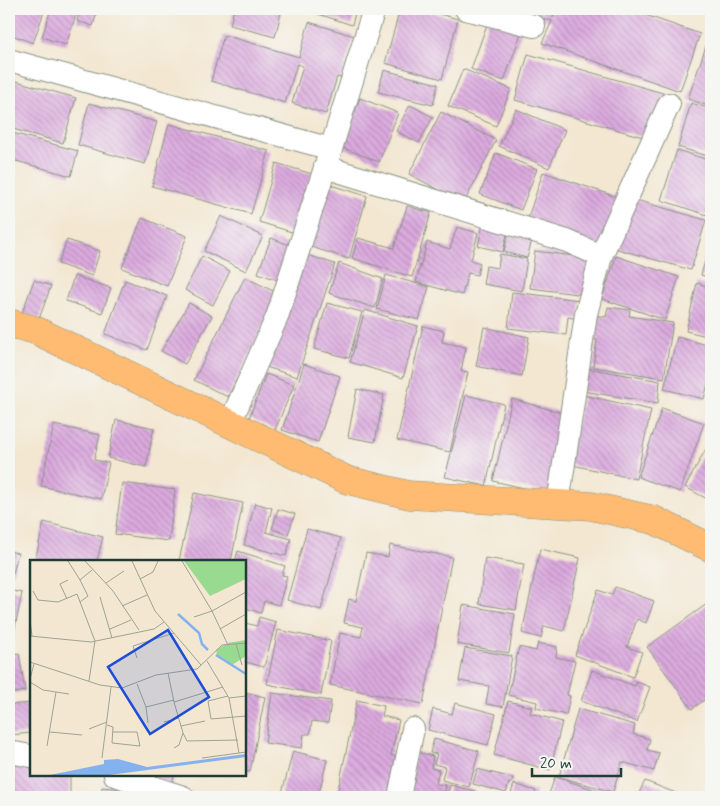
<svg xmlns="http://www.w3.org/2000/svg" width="720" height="806" viewBox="0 0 720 806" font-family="Mynerve,sans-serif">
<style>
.building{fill:url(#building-back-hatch)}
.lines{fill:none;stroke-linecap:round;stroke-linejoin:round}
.street-casing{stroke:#899283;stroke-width:24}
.highway-casing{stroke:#899283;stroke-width:29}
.street{stroke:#fff;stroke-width:22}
.highway{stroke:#febb71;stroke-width:28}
.inset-river{fill:none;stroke:#84b2ee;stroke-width:2.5}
.inset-road{fill:none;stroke:#9ea393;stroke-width:1}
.view{fill:#1d4ed8;fill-opacity:0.15;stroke:#1d4ed8;stroke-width:2.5}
.inset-edge{fill:none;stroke:#1f3d34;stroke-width:2.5}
</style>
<defs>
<pattern id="building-back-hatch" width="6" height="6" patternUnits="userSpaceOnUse" patternTransform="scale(1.25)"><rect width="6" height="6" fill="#dcaadf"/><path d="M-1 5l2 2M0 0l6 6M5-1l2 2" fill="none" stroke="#b28cb6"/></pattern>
</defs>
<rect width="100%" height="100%" fill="#f6f6f2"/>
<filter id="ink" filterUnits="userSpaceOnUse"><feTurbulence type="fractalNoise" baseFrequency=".02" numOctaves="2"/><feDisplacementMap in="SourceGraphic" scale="10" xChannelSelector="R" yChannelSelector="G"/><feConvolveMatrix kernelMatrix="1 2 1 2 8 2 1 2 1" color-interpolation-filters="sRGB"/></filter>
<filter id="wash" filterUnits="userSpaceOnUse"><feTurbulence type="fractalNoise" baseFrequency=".0096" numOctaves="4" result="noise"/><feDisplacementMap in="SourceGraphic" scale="20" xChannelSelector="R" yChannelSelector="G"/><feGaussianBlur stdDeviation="1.12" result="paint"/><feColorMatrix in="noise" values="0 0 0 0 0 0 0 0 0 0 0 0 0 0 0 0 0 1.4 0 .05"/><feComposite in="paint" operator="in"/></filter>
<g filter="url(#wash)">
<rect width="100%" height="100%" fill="#f3e7d2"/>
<g id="blocks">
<g class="building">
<path d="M 9,9 L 45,9 L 33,43 L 9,34 Z"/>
<path d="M 51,9 L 78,9 L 66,45 L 42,37 Z"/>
<path d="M 80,9 L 98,9 L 93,26 L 77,21 Z"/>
<path d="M 234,9 L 282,9 L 275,37 L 230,25 Z"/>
<path d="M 303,9 L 356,9 L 352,25 Z"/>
<path d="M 400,9 L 420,9 L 458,19 L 442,79 L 385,63 Z"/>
<path d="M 498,9 L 554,9 L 553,18 L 555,9 L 628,9 L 700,34 L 680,91 L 542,43 L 552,21 L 498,10 Z"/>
<path d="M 489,19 L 522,31 L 504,81 L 471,69 Z"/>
<path d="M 309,22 L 354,36 L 341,78 L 337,77 L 326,114 L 292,103 L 303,66 L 297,64 L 285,103 L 211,81 L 224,35 L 299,57 Z"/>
<path d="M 706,46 L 711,47 L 711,107 L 688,99 Z"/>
<path d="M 528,54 L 666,94 L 653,140 L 515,100 Z"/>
<path d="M 463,69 L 511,89 L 496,126 L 448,106 Z"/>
<path d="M 384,70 L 438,84 L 433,105 L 378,92 Z"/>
<path d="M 9,79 L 76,98 L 63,143 L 9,128 Z"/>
<path d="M 360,98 L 398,113 L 379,162 L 341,147 Z"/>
<path d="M 89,103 L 157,122 L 145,164 L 78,145 Z"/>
<path d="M 691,103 L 711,109 L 711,157 L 678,147 Z"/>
<path d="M 410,105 L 433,117 L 419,143 L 396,131 Z"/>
<path d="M 516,109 L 565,130 L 549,168 L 499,146 Z"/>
<path d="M 441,112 L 496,140 L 464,203 L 409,174 Z"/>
<path d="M 169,124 L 269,151 L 251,214 L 152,186 Z"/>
<path d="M 9,132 L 78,151 L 71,176 L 9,159 Z"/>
<path d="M 677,150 L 711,161 L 711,203 L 707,215 L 661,200 Z"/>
<path d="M 496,153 L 537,169 L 521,210 L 480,194 Z"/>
<path d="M 276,163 L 312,174 L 295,233 L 259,222 Z"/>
<path d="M 543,172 L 617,197 L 601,246 L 527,221 Z"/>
<path d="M 327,184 L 367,196 L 349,259 L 308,246 Z"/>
<path d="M 629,198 L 706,220 L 691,270 L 614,248 Z"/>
<path d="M 407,206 L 431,213 L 412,277 L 352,258 L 358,238 L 394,248 Z"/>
<path d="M 221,216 L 263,236 L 246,271 L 204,251 Z"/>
<path d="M 142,218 L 187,236 L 167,286 L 122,268 Z"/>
<path d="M 484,219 L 509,225 L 503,252 L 478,246 Z"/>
<path d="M 510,226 L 534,233 L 527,258 L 504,252 Z"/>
<path d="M 457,227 L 478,233 L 471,260 L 480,263 L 477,275 L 468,273 L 462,295 L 416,282 L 427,242 L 450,249 Z"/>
<path d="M 271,238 L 295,247 L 283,282 L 258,273 Z"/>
<path d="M 67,240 L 100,251 L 92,276 L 58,264 Z"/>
<path d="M 711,240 L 711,278 L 701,275 Z"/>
<path d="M 535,251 L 590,258 L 585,295 L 530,288 Z"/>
<path d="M 304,254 L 335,264 L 297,377 L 266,367 Z"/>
<path d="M 500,254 L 527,259 L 522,291 L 483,284 L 486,266 L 498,268 Z"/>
<path d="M 202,256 L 230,271 L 213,305 L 185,290 Z"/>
<path d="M 616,256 L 679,277 L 665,320 L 602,299 Z"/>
<path d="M 339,263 L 383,279 L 375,308 L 329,293 Z"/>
<path d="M 386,275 L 429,287 L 419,320 L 377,309 Z"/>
<path d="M 74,276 L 111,288 L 102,313 L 66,301 Z"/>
<path d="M 245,277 L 279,294 L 228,397 L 194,380 Z"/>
<path d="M 34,280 L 51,286 L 39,319 L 22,313 Z"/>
<path d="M 125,280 L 167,296 L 147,350 L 105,334 Z"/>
<path d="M 697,283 L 711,287 L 711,337 L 686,331 Z"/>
<path d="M 512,292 L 580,300 L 578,319 L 568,317 L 566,335 L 508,328 Z"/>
<path d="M 189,303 L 212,316 L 185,364 L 161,351 Z"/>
<path d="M 327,303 L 362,312 L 349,358 L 314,349 Z"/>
<path d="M 608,307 L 630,310 L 629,316 L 673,323 L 664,378 L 593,367 L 597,340 L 591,339 L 594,315 L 606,317 Z"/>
<path d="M 365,310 L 418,326 L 403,378 L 350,362 Z"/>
<path d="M 423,326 L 444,331 L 442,342 L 466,347 L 461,371 L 468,372 L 450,452 L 397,440 Z"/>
<path d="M 484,327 L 529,337 L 522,376 L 476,366 Z"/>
<path d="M 677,337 L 711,346 L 711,372 L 704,399 L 664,389 Z"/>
<path d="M 304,364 L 340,376 L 318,442 L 282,430 Z"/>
<path d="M 587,368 L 660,381 L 658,403 L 582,391 Z"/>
<path d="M 266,374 L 294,385 L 275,430 L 249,418 Z"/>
<path d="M 357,389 L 384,395 L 375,442 L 348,437 Z"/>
<path d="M 466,395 L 504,404 L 486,486 L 445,477 Z"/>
<path d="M 583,395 L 651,410 L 636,479 L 568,464 Z"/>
<path d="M 512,399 L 567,414 L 551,494 L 493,481 Z"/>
<path d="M 662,408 L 704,423 L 680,492 L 638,477 Z"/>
<path d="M 116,420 L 154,428 L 146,467 L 108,458 Z"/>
<path d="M 54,425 L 100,435 L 94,460 L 109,463 L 101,499 L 41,486 Z"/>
<path d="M 711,440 L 711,501 L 685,487 Z"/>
<path d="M 122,483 L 175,490 L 169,541 L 115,534 Z"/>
<path d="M 194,493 L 243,503 L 231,561 L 179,561 Z"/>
<path d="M 9,494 L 10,494 L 12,523 L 9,524 Z"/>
<path d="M 255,503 L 272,508 L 266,532 L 291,539 L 286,556 L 244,545 Z"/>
<path d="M 278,509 L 295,514 L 288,534 L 272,529 Z"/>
<path d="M 44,522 L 103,537 L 97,561 L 35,561 Z"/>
<path d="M 307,529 L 341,538 L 321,610 L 287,600 Z"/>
<path d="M 390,545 L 452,557 L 423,704 L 330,685 L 340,633 L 361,637 L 363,627 L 344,623 L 349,599 L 356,601 L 366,553 L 388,557 Z"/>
<path d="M 540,549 L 580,558 L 564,631 L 544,626 L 541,638 L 522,633 Z"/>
<path d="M 9,551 L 18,553 L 13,574 L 9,573 Z"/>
<path d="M 238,551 L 285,566 L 282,575 L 287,576 L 279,605 L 264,601 L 261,613 L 245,608 L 245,561 L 235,561 Z"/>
<path d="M 485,558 L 524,564 L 516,610 L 479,604 Z"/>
<path d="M 615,587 L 654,601 L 646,623 L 637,619 L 627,647 L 642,652 L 633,677 L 575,655 L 598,590 L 612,595 Z"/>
<path d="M 9,590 L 22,593 L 12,642 L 9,641 Z"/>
<path d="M 711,601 L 711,695 L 692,709 L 647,647 Z"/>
<path d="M 463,605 L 515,614 L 509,653 L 457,644 Z"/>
<path d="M 259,617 L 276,622 L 264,667 L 245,662 L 245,623 L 257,626 Z"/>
<path d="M 278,630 L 331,641 L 321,695 L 267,684 Z"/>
<path d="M 538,643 L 557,647 L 556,657 L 575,661 L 567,695 L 570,696 L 566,715 L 536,708 L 537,702 L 508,695 L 519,647 L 536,651 Z"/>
<path d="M 465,648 L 512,656 L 503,707 L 486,704 L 489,686 L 459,681 Z"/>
<path d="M 19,653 L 25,691 L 9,694 L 9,655 Z"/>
<path d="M 592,670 L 635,686 L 637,682 L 650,687 L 637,722 L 581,701 Z"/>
<path d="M 245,692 L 265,697 L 250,772 L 245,771 Z"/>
<path d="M 272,693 L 331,701 L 328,723 L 312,721 L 310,734 L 304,734 L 302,748 L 265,743 Z"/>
<path d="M 357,700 L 384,706 L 382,716 L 399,720 L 391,755 L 403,758 L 395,797 L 343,797 L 345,791 L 338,790 Z"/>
<path d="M 508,701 L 532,707 L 530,713 L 562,722 L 550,770 L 494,755 Z"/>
<path d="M 31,703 L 31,733 L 9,735 L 9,705 Z"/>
<path d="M 455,703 L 496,714 L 488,745 L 428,730 L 433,709 L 452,714 Z"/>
<path d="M 578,709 L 635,725 L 633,734 L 650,739 L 647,750 L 659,753 L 654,771 L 622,762 L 613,792 L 559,777 Z"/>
<path d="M 434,739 L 479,751 L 469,787 L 442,780 L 445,767 L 434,764 L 437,754 L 430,753 Z"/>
<path d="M 293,751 L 327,760 L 318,797 L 281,797 Z"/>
<path d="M 417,752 L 433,756 L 431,768 L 439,770 L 436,784 L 446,785 L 444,797 L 401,797 Z"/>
<path d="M 13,765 L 31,765 L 31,775 L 70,775 L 70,797 L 14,797 Z"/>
<path d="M 477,769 L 513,778 L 512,783 L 509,783 L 506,793 L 473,784 Z"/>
<path d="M 138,775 L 174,775 L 172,784 Z"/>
<path d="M 555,777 L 617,797 L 548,797 Z"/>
<path d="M 645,781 L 686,797 L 637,797 Z"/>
<path d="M 514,784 L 536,791 L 534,797 L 510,797 Z"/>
<path d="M 450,785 L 475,791 L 473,797 L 447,797 Z"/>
<path d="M 102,787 L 166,793 L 166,797 L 101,797 Z"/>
</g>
</g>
</g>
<g filter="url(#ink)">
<use href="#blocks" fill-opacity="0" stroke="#899283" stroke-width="1"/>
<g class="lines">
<g class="street-casing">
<g id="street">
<path d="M 466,9 L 534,26"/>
<path d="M 9,60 L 331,149 L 277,317 L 230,423"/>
<path d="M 331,149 L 374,9"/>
<path d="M 325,167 L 567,241 L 601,256 L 586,314 L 558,504"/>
<path d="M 601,256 L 669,104"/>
<path d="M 9,752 L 31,756"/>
<path d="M 115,775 L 183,797"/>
<path d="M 399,797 L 413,729"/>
</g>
</g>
<g class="highway-casing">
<path id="highway" d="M 9,323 L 35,330 L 347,480 L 409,495 L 591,506 L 654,520 L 711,548"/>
</g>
<use href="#street" class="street"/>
<use href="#highway" class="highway"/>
</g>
</g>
<g transform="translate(30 560)">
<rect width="216" height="216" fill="#f3e7d2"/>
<path d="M 154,1 L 216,1 L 216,19 L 180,36 ZM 216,80 L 216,96 L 202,105 L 187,95 L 186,90 L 197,83 Z" fill="#99da91"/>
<path d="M 216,194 L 216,197 L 72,216 L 15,216 L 74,204 L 74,200 L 88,199 L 117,207 Z" fill="#84b2ee"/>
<path class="inset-river" d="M 148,54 L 169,73 L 172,84 L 178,90M 186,95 L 216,114"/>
<path class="inset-road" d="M 38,1 L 50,20M 55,1 L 83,31 L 109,70M 102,1 L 125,51 L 171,105M 152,1 L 182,51 L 164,57M 110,19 L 123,12 L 128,1M 76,23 L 94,11M 3,31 L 8,40 L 28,42 L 47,34 L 65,81 L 59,121M 70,37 L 82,78M 37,39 L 30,24 L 38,20M 50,42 L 58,36 L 50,20 L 62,10M 92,46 L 117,35M 0,60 L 2,76M 80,69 L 101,60M 190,69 L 216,54M 0,76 L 61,82 L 124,69 L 134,62M 197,83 L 182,51 L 216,32M 206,84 L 212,105M 107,98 L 103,86 L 144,73M 177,101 L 199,138 L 209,193 L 216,192M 0,102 L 70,125 L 92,128 L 126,115 L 167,109 L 192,85 L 216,83M 138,113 L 144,142 L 193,127M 0,119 L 4,104M 0,122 L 13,130 L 39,134M 107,124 L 116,147 L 144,140M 198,136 L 178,141 L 181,159 L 216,156M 199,138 L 216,136M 116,147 L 118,163M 134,162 L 149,158M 77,165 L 83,167 L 82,183 L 110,186 L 107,172 L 83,172M 151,166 L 175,161M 59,169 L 77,162M 20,172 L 52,175M 153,173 L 157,181 L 208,180M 17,186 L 26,132M 144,188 L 149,185 L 153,173 L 144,142M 72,198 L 81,127M 172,198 L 209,193"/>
<path class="view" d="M 138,70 L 179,137 L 120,174 L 78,107 Z"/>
<rect width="216" height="216" class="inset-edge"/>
</g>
<rect width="720" height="806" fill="none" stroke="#f6f6f2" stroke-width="30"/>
<path d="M532 768v8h89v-8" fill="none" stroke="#1f3d34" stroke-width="2.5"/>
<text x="540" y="768" font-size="15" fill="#1f3d34" stroke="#f6f6f2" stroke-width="4" paint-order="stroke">20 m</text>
</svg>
